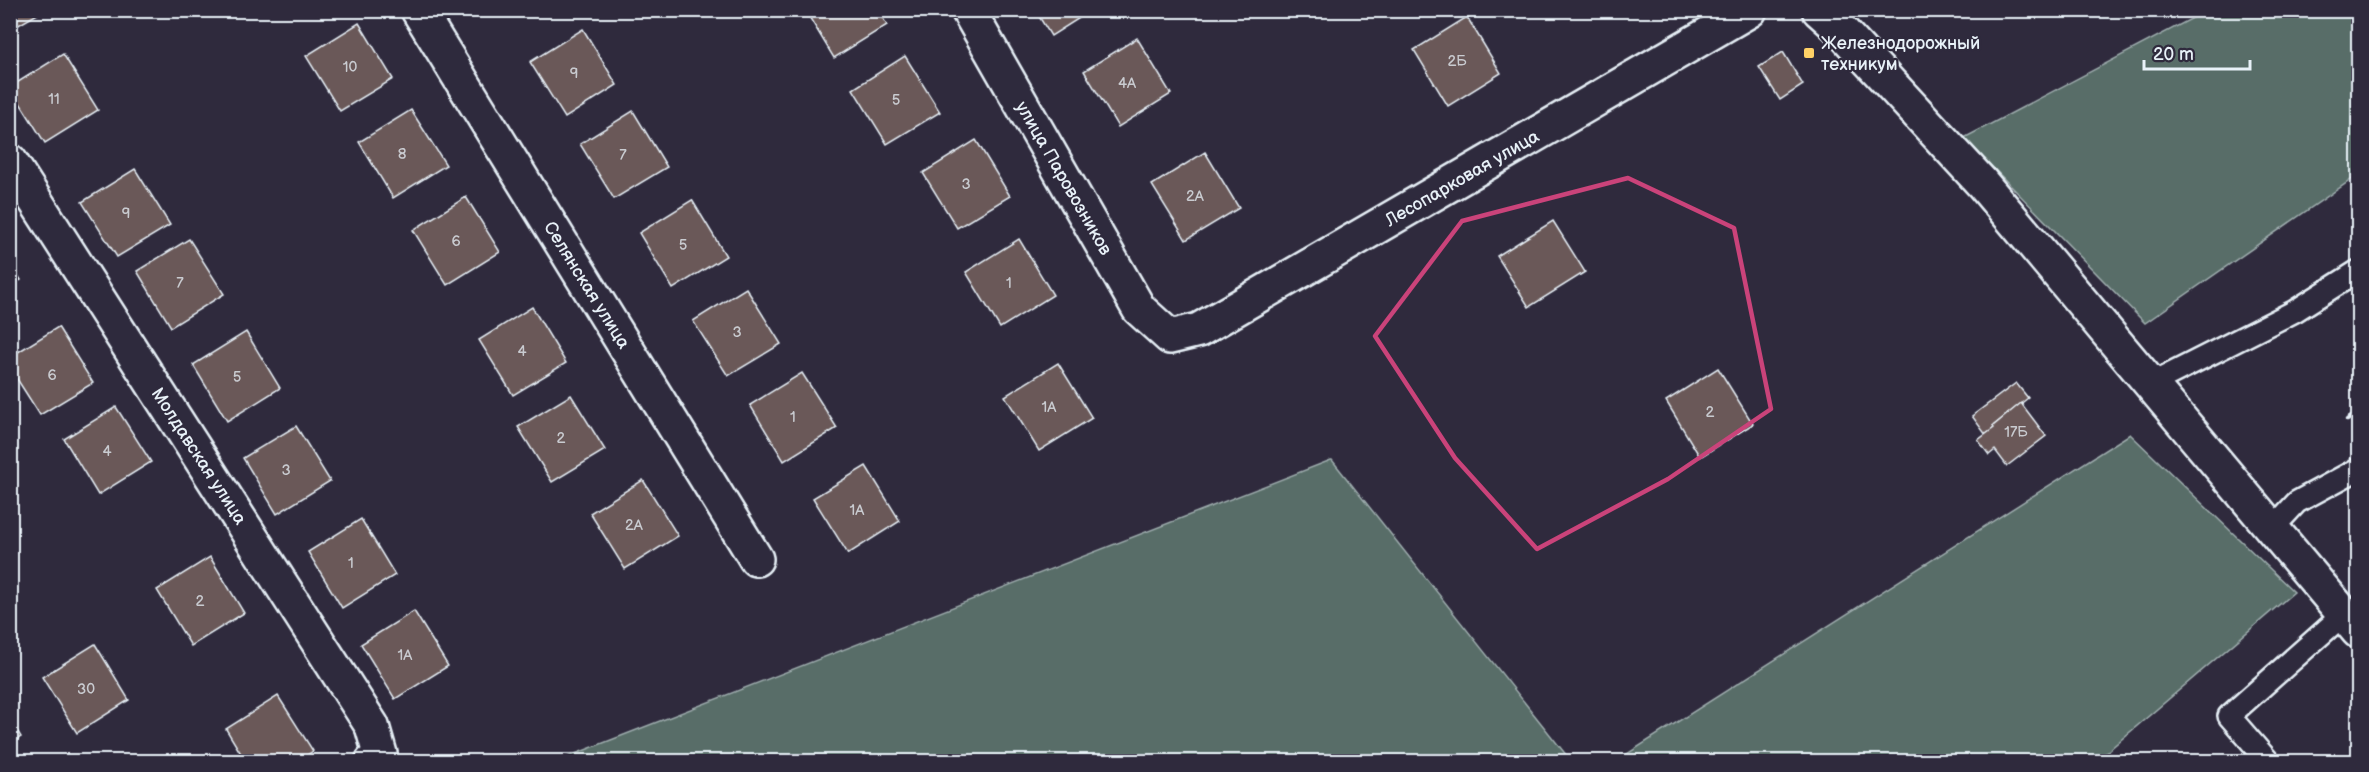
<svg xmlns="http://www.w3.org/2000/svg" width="2369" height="772" viewBox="0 0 2369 772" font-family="'Balsamiq Sans',sans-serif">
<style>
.green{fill:#586d67;stroke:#a0afb0;stroke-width:1.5}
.building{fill:#6b5958;stroke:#e8f1f8;stroke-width:1.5}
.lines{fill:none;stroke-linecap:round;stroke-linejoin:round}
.lane-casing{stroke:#e8f1f8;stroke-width:26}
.street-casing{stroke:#e8f1f8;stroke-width:38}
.secondary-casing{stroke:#e8f1f8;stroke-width:38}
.lane{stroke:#2f2a3d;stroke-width:21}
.street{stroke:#2f2a3d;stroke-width:33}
.secondary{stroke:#2f2a3d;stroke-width:33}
.rail{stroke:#e8f1f8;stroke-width:4.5}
.marked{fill:none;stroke:#ca437a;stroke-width:4.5;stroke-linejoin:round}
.poi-dot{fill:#ffd166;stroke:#2f2a3d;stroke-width:2}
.labels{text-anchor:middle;stroke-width:4.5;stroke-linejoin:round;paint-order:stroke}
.number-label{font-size:15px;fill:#c9cbd0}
.poi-label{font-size:18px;fill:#e8f1f8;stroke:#2f2a3d;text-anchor:start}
.street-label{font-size:18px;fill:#e8f1f8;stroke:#2f2a3d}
</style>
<rect width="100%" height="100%" fill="#2f2a3d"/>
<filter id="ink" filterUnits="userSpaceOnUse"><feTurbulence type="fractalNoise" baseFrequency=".0167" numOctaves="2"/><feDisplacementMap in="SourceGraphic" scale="12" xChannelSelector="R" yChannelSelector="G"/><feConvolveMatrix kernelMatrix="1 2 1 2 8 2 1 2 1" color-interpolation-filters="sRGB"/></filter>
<g filter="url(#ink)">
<g class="green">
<path d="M 2206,11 L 2358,11 L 2358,175 L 2145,323 L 1964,138 Z"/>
<path d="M 2130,434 L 2294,592 L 2096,761 L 1616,761 Z"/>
<path d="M 1332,460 L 1571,761 L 557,761 L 1331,460 Z"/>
</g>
<g class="building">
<path d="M 10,10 L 40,10 L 41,12 L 10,30 Z"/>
<path d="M 805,10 L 878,10 L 887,25 L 834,58 Z"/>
<path d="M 1035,10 L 1092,10 L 1051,36 Z"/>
<path d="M 1467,17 L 1501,73 L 1448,106 L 1414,50 Z"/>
<path d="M 359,23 L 393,79 L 340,111 L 306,56 Z"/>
<path d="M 583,29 L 617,85 L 565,118 L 530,62 Z"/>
<path d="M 1137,38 L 1171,94 L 1118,127 L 1084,71 Z"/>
<path d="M 1783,52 L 1803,85 L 1780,100 L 1759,67 Z"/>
<path d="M 63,54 L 98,110 L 45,143 L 10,87 Z"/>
<path d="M 905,56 L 940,112 L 887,144 L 853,89 Z"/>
<path d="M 411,110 L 446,165 L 393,198 L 359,142 Z"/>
<path d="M 633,111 L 667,167 L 614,199 L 580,144 Z"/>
<path d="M 976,140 L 1010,196 L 957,228 L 923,173 Z"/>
<path d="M 1205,152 L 1239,208 L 1186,240 L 1152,185 Z"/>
<path d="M 135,169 L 170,225 L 117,257 L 82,202 Z"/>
<path d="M 466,197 L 500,252 L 447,285 L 413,230 Z"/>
<path d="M 692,200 L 726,256 L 673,289 L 639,233 Z"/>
<path d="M 1553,221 L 1585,272 L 1529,307 L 1497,256 Z"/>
<path d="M 189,239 L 224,294 L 171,327 L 137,271 Z"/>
<path d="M 1019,239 L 1053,295 L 1000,328 L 966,272 Z"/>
<path d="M 10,263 L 21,280 L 10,286 Z"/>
<path d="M 746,288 L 781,344 L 728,376 L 693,321 Z"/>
<path d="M 532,307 L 566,363 L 513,395 L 479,340 Z"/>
<path d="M 58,327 L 93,383 L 40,415 L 10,368 L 10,357 Z"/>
<path d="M 246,332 L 280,388 L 227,421 L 193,365 Z"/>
<path d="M 1058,363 L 1092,418 L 1039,451 L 1005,396 Z"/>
<path d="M 1718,368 L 1753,424 L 1700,457 L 1666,401 Z"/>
<path d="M 802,373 L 837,428 L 784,461 L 750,405 Z"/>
<path d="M 2016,383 L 2028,398 L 1993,426 L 1994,428 L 1986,435 L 1972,416 Z"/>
<path d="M 571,395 L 605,450 L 552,482 L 518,427 Z"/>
<path d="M 2021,403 L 2046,436 L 2007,466 L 1995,450 L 1989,455 L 1978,440 L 1994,428 L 1993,426 Z"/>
<path d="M 116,407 L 151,462 L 98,495 L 64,439 Z"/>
<path d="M 296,426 L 330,481 L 277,514 L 243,458 Z"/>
<path d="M 866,466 L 900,521 L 848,554 L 813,498 Z"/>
<path d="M 643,480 L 678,536 L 625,569 L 590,513 Z"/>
<path d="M 361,519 L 395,575 L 342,608 L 308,552 Z"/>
<path d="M 210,557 L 244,613 L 191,646 L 157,590 Z"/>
<path d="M 414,611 L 448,666 L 395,699 L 361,644 Z"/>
<path d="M 95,644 L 129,700 L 77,733 L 42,677 Z"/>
<path d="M 278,696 L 313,751 L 297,762 L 246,762 L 226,729 Z"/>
<path d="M 10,719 L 21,737 L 10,744 Z"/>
</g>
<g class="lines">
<g class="lane-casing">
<g id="lane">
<path d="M 2153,383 L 2295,311 L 2358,271"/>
<path d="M 2273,528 L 2297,502 L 2358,469"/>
<path d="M 2269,762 L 2229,716 L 2344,614"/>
</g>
</g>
<g class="street-casing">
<g id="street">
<path d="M 418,10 L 756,559"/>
<path d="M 968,10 L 1139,309 L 1170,337 L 1199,330 L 1750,10"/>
<path d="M 10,161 L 372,726 L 380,754 L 372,762"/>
</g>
</g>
<g class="secondary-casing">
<path id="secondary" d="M 1819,10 L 1837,26 L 1982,183 L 2358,631"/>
</g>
<use href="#lane" class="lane"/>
<use href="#street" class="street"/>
<use href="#secondary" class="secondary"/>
<path class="rail" d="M 2347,420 L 2358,413"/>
</g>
</g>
<path class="marked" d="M 1628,178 L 1734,228 L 1771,409 L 1668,479 L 1537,549 L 1455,458 L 1375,336 L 1462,221 Z"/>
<rect class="poi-dot" x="1803" y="47" width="12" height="12" rx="3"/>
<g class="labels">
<g class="number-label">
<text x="1457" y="66">2Б</text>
<text x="350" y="72">10</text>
<text x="574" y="78">9</text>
<text x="1127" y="88">4А</text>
<text x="54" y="104">11</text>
<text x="896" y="105">5</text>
<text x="402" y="159">8</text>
<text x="623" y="160">7</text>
<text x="966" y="189">3</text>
<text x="1195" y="201">2А</text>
<text x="126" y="218">9</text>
<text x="456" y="246">6</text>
<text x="683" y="250">5</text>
<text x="180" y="288">7</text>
<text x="1009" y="288">1</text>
<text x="737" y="337">3</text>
<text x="522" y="356">4</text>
<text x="52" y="380">6</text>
<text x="237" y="382">5</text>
<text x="1049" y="412">1А</text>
<text x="1710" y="417">2</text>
<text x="793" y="422">1</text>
<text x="2016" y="437">17Б</text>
<text x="561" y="443">2</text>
<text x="107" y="456">4</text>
<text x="286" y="475">3</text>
<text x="857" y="515">1А</text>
<text x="634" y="530">2А</text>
<text x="351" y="568">1</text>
<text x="200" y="606">2</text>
<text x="405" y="660">1А</text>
<text x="86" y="694">30</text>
</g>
<g class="poi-label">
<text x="1821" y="49">Железнодорожный<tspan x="1821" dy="21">техникум</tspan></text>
</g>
<g class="street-label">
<text transform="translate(1064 178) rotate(60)" y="6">улица Паровозников</text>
<text transform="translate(1462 178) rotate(-30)" y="6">Лесопарковая улица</text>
<text transform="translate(587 285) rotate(58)" y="6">Селянская улица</text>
<text transform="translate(199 456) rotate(57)" y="6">Молдавская улица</text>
</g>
</g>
<rect width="2369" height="772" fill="none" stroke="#2f2a3d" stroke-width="36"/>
<rect x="18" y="18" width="2333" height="736" fill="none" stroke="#e8f1f8" stroke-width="2" filter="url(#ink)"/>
<path d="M2144 60v9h106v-9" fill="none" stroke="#e8f1f8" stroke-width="3"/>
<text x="2153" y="60" font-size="18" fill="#e8f1f8" stroke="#2f2a3d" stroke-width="4.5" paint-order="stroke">20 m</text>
</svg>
